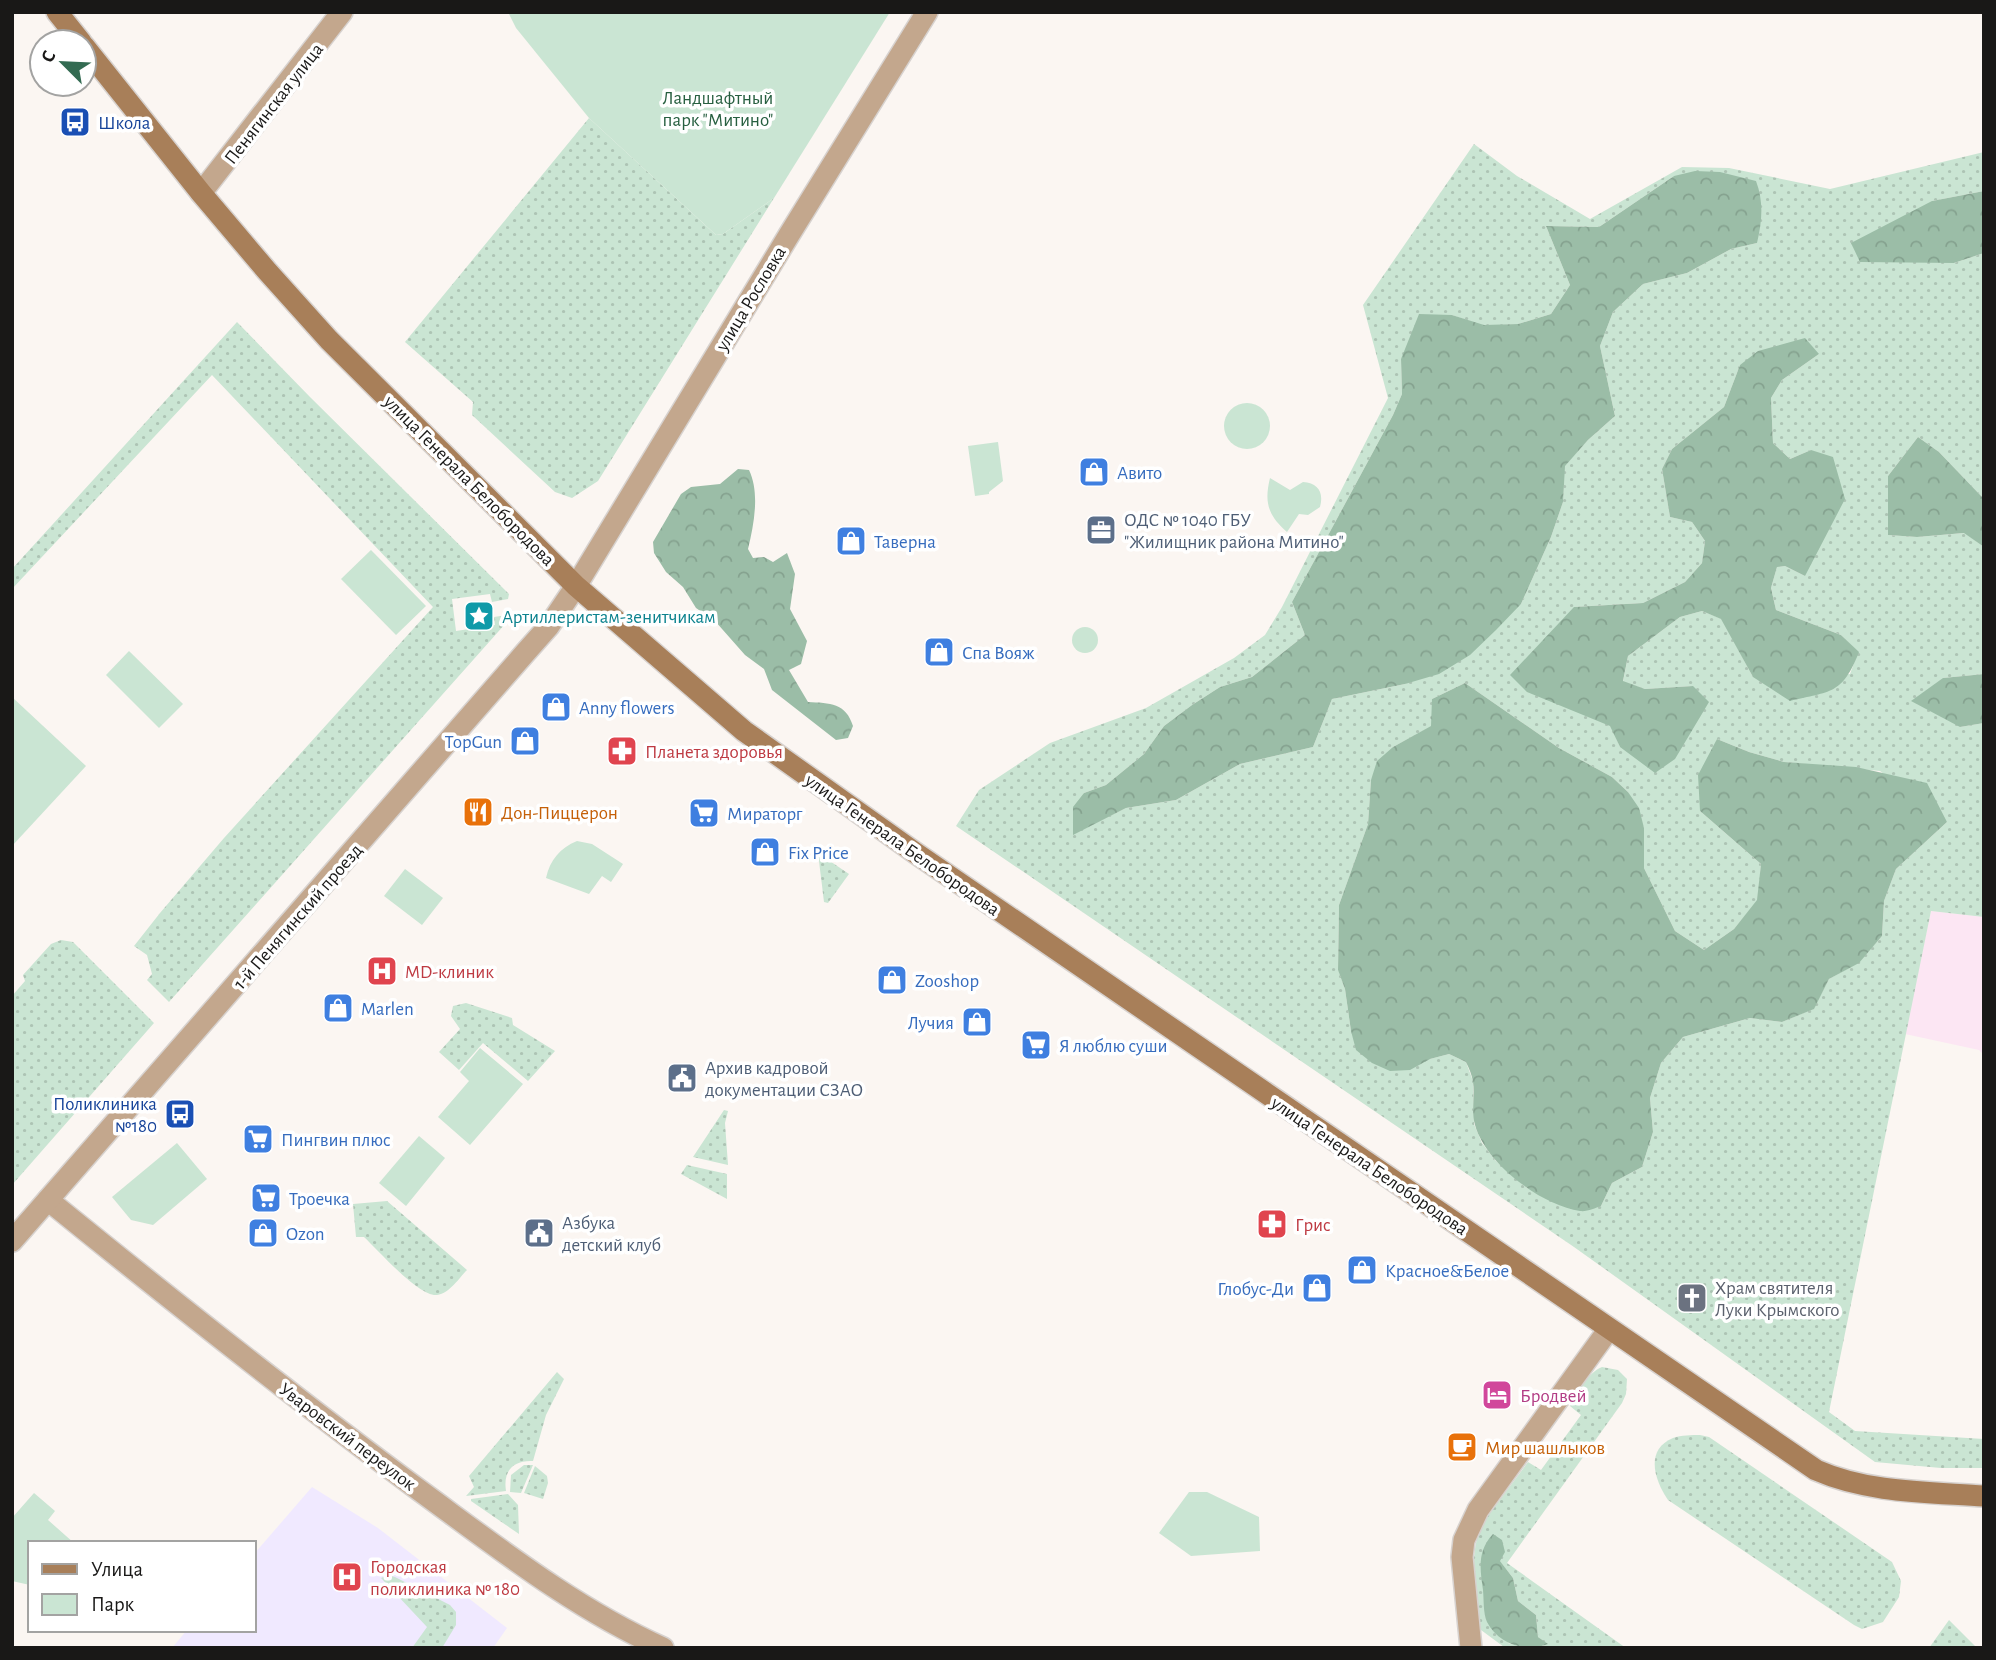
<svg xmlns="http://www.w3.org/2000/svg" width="1996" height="1660" viewBox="0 0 1996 1660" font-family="'Alegreya Sans',sans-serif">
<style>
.industrial{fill:#fce6f3}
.medical{fill:#f0e9ff}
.grass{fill:url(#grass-dots);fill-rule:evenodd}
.forest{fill:url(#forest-crowns)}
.park{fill:#cae5d3}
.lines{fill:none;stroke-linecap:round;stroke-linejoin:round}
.minor-casing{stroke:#d7d2cf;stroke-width:24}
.tertiary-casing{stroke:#d7d2cf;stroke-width:24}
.secondary-casing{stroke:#d7d2cf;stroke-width:24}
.minor{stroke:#c3a78d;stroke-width:21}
.tertiary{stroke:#c3a78d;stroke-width:21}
.secondary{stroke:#a87f59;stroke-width:21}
.labels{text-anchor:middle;stroke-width:7;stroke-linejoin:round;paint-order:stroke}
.park-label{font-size:19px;fill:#275f40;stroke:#fff}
.street-label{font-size:19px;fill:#191817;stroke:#fff}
.transit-label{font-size:19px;fill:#164399;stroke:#fff;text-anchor:start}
.shop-label{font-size:19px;fill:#366cbe;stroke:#fff;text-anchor:start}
.service-label{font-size:19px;fill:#4e5e75;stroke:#fff;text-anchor:start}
.culture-label{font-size:19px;fill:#0d838f;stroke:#fff;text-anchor:start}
.health-label{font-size:19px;fill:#be3a42;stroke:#fff;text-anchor:start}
.food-label{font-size:19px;fill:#c56008;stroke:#fff;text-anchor:start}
.worship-label{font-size:19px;fill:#5b616d;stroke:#fff;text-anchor:start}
.hotel-label{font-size:19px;fill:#b23c85;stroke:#fff;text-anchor:start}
</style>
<defs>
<pattern id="grass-dots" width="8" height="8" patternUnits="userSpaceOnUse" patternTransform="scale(1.75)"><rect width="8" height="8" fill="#cae5d3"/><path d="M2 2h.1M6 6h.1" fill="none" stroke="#adc4b4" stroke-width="1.8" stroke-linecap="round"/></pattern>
<pattern id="forest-crowns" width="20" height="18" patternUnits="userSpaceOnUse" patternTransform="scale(1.75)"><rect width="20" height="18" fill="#9bbda7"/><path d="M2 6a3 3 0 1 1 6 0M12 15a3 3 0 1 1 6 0" fill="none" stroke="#85a28f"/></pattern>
</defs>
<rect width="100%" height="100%" fill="#fbf6f2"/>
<path class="industrial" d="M 1931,911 L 1984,917 L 1984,1055 L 1979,1050 L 1905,1034 Z"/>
<path class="medical" d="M 312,1487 L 378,1528 L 507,1628 L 493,1648 L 172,1648 L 187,1630 L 254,1630 L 254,1554 Z"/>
<g class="grass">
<path d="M 589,118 L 716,235 L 723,234 L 774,198 L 598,481 L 572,498 L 555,492 L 472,415 L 473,402 L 405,342 Z"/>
<path d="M 1474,144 L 1517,176 L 1590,219 L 1682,167 L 1729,168 L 1830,189 L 1984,152 L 1984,191 L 1932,201 L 1954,263 L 1984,253 L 1984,499 L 1939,452 L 1918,437 L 1888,476 L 1888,535 L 1917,537 L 1965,533 L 1984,547 L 1984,674 L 1943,678 L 1960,727 L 1984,723 L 1984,917 L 1931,911 L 1829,1412 L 1855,1431 L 1984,1439 L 1984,1468 L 1941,1468 L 1875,1462 L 1574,1247 L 956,826 L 979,790 L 1050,743 L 1146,708 L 1234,658 L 1265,635 L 1282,607 L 1388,398 L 1363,305 ZM 1674,176 L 1757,243 L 1731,249 L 1687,273 L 1643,284 L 1613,312 L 1600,346 L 1615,416 L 1588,440 L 1564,466 L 1563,502 L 1551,537 L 1521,604 L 1405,684 L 1332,699 L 1313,747 L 1240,764 L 1176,800 L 1126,808 L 1073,834 L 1084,793 L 1106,785 L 1144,754 L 1164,726 L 1192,705 L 1220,687 L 1252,677 L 1305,635 L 1292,602 L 1393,415 L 1402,394 L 1401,359 L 1452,315 L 1484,326 L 1518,324 L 1551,314 L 1570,285 L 1546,226 L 1599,227 ZM 1819,354 L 1782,380 L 1771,398 L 1773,443 L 1790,459 L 1811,450 L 1805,576 L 1785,566 L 1777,567 L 1771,588 L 1776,610 L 1841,635 L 1858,652 L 1850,674 L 1753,677 L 1722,619 L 1702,611 L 1680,617 L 1628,656 L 1623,682 L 1645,689 L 1693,686 L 1620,747 L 1611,726 L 1574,607 L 1643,603 L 1685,582 L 1702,563 L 1705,541 L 1692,522 L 1670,517 L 1662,469 L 1672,449 L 1724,407 L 1740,365 ZM 1465,683 L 1559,748 L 1612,777 L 1628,792 L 1644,828 L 1644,868 L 1675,931 L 1704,950 L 1734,929 L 1758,900 L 1761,864 L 1700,811 L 1717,739 L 1749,752 L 1784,762 L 1880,771 L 1947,822 L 1896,869 L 1884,901 L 1882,936 L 1859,962 L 1829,979 L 1813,1009 L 1782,1022 L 1750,1018 L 1683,1037 L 1661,1063 L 1650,1098 L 1653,1132 L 1642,1167 L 1612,1183 L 1601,1206 L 1527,1188 L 1495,1160 L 1482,1143 L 1474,1124 L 1473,1081 L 1466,1062 L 1449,1054 L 1430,1059 L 1351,1031 L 1345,989 L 1338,969 L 1339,905 L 1368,824 L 1371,780 L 1393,747 L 1432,726 L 1432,699 Z"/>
<path d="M 237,322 L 310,397 L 509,594 L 508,599 L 492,602 L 490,594 L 452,599 L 456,631 L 495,625 L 494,617 L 514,614 L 169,1002 L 147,980 L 152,974 L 147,955 L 134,946 L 160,913 L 224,838 L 433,607 L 212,375 L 12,589 L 12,569 Z"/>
<path d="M 818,853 L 849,874 L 828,903 L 824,902 Z"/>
<path d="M 61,940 L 73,942 L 154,1023 L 12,1185 L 12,996 L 25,981 L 23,975 L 51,944 Z"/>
<path d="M 466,1003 L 512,1018 L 513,1025 L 555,1051 L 528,1081 L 483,1043 L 459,1070 L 439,1052 L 460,1029 L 451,1016 L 453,1006 Z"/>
<path d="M 724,1110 L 728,1111 L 725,1123 L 728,1165 L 693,1157 Z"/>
<path d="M 687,1165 L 727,1174 L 727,1199 L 681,1174 Z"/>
<path d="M 387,1201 L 467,1270 C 459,1278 450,1293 437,1295 C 419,1297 378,1250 364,1237 L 356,1237 L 353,1204 Z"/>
<path d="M 1602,1367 L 1618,1370 L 1627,1379 L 1626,1394 L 1622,1403 L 1507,1563 L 1626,1648 L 1539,1648 L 1547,1644 L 1538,1637 L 1536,1615 L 1518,1601 L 1513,1578 L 1499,1560 L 1493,1534 L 1508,1643 L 1525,1648 L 1504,1647 L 1481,1630 C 1475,1594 1468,1561 1481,1525 L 1528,1462 L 1541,1470 L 1581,1415 L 1570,1406 C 1578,1393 1587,1373 1602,1367 Z"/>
<path d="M 557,1372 L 564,1379 L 546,1415 L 533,1461 C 512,1460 503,1472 506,1491 L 466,1496 L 474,1487 L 469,1476 Z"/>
<path d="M 1700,1435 L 1709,1437 L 1892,1562 L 1901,1581 L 1899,1597 L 1883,1622 L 1862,1629 L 1854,1625 L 1668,1500 C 1655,1481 1644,1450 1673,1438 C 1681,1435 1692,1435 1700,1435 Z"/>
<path d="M 524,1465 L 533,1465 L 521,1493 L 510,1492 L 511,1475 Z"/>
<path d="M 535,1466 L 547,1476 L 548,1483 L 543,1499 L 524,1493 Z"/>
<path d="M 508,1494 L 518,1505 L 519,1534 L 471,1501 L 471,1499 Z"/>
<path d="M 388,1575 L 395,1577 L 450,1605 L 456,1612 L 456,1625 L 442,1648 L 412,1648 L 427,1627 L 381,1578 Z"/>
<path d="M 1949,1620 L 1977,1648 L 1929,1648 Z"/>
</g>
<g class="forest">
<path d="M 1695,171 L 1720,172 L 1756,181 C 1764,202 1762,222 1757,243 L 1731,249 L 1687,273 L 1643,284 L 1613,312 L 1600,346 L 1615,416 L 1588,440 L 1565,466 L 1563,502 L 1551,537 L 1521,604 L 1496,630 L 1470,655 L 1439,674 L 1405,684 L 1332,699 L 1313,747 L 1240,764 L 1176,800 L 1126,808 L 1073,835 L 1073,807 L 1084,793 L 1106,785 L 1144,754 L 1164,726 L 1192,705 L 1220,687 L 1252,677 L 1305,635 L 1292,602 L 1393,415 L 1402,394 L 1401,359 L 1419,314 L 1452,315 L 1484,325 L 1518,324 L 1551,314 L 1570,285 L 1546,226 L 1599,227 L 1674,176 Z"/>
<path d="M 1984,191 L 1984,253 L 1954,263 L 1860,262 L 1851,243 L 1932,201 Z"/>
<path d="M 1805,338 L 1819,354 L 1782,380 L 1771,398 L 1773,443 L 1790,459 L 1811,450 L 1833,457 L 1845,499 L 1805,576 L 1785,566 L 1777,567 L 1771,588 L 1776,610 L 1841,635 L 1859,652 C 1842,695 1831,691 1790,701 L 1753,677 L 1721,619 L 1702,611 L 1680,617 L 1628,656 L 1623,681 L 1645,689 L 1693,686 L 1709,702 L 1675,759 L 1655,773 L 1620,747 L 1610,726 L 1527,692 L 1510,675 L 1574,607 L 1643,603 L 1685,582 L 1702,563 L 1705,541 L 1692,522 L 1670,517 L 1662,469 L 1672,449 L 1724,407 L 1740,365 L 1758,351 Z"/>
<path d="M 1918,437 L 1939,452 L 1984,499 L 1984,547 L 1964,533 L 1917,537 L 1888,535 L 1888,476 Z"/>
<path d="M 738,469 L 749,470 C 760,493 754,524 748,549 L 753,558 L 764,557 L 773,562 L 787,553 L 795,574 L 790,609 L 807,641 L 801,664 L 789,670 L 808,702 C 830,703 846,703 853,726 L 848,738 L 836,740 L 772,690 L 764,669 L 745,655 L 715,621 L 696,608 L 683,587 L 666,572 L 654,553 L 653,542 L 681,494 L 691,487 L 720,484 Z"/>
<path d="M 1984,674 L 1984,723 L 1960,727 L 1911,701 L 1943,678 Z"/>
<path d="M 1465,683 L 1559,748 L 1612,777 L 1628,792 L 1639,808 L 1644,828 L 1644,868 L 1675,931 L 1704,950 L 1734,929 L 1757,900 L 1761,864 L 1700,811 L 1698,775 L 1717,739 L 1749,752 L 1784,762 L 1856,767 L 1927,783 L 1947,822 L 1896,869 L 1884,901 L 1882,936 L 1859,963 L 1829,979 L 1814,1009 L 1782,1022 L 1750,1018 L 1683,1037 L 1661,1063 L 1650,1098 L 1653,1132 L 1642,1167 L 1612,1183 L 1601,1206 C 1595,1208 1587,1212 1580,1211 C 1541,1205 1486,1164 1475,1125 C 1471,1112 1475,1096 1473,1082 C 1472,1075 1469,1068 1466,1062 L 1449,1054 L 1430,1059 L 1410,1070 L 1390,1071 L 1372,1063 L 1356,1050 L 1351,1031 L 1345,989 L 1338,970 L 1339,905 L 1368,824 L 1371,780 L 1377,761 L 1393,747 L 1431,726 L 1432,699 Z"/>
<path d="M 1493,1534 L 1502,1540 L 1505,1552 L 1500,1561 L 1513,1578 L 1518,1601 L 1536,1615 L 1538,1637 L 1548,1644 C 1526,1653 1498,1644 1487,1622 C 1483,1613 1484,1600 1483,1590 C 1480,1569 1477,1551 1493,1534 Z"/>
</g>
<g class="park">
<path d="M 508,12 L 890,12 L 774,198 L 723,234 L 716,235 L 589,118 L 516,28 Z"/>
<circle cx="1247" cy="426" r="23"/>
<path d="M 998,442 L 1003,481 L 989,492 L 989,494 L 975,496 L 968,446 Z"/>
<path d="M 1270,478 L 1290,490 L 1303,482 C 1318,483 1324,492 1320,507 L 1308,515 L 1299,514 L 1287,532 C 1268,515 1264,503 1270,478 Z"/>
<path d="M 371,550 L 426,606 L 396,635 L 341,579 Z"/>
<circle cx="1085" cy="640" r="13"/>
<path d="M 129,651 L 183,704 L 159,728 L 106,675 Z"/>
<path d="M 12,697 L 86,766 L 12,846 Z"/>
<path d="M 577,841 L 592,844 L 623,864 L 611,882 L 602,876 L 589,894 L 546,878 C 550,860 560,848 577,841 Z"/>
<path d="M 405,869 L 443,898 L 422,925 L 384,896 Z"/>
<path d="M 480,1048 L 523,1084 L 470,1145 L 438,1117 L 469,1081 L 460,1072 Z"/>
<path d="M 419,1136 L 445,1158 L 406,1206 L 379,1183 Z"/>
<path d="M 177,1143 L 207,1179 L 153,1225 L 131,1220 L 112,1197 Z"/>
<path d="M 1189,1492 L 1207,1492 L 1259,1517 L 1260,1551 L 1191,1556 L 1159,1533 Z"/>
<path d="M 34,1493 L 55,1511 L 48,1520 L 74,1543 L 30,1543 L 30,1585 L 12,1581 L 12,1518 Z"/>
</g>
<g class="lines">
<g class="minor-casing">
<g id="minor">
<path d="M 201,193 L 342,12"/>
<path d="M 576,586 L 789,235 L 927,12"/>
<path d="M 48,1200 C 170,1299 293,1397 419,1490 C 497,1547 574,1608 663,1648"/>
<path d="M 1471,1648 L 1462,1557 L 1464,1540 L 1478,1510 L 1609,1329"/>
</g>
</g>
<g class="tertiary-casing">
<path id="tertiary" d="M 12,1241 L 525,653 L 549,626 L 576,586"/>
</g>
<g class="secondary-casing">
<g id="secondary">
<path d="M 57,12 L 81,42"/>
<path d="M 84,46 L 201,193 L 267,271 L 329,340 L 576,586 L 744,731 L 917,854 L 1816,1470 C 1868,1493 1928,1492 1984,1496"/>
</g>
</g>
<use href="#minor" class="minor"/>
<use href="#tertiary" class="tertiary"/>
<use href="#secondary" class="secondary"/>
</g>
<defs>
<g id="bus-square" transform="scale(1.575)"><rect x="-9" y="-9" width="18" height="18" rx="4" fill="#1a4fb4" stroke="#fff"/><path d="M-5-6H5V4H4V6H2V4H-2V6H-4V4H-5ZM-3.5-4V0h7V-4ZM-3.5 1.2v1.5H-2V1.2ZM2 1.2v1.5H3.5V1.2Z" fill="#fff"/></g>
<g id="shop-square" transform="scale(1.575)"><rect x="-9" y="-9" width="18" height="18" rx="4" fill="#3f7fe0" stroke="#fff"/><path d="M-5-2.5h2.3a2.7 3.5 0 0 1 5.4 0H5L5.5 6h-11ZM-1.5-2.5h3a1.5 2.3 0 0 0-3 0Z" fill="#fff"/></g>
<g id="office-square" transform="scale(1.575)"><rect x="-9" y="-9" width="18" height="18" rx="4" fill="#5c6f8a" stroke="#fff"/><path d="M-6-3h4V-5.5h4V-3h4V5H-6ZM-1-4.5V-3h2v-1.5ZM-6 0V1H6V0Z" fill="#fff"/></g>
<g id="sight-square" transform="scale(1.575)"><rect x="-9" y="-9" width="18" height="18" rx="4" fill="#0f9aa8" stroke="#fff"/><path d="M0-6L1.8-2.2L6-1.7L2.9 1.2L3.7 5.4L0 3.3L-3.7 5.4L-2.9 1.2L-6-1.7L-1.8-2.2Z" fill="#fff"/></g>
<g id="pharmacy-square" transform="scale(1.575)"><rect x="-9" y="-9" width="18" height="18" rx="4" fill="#e0444e" stroke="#fff"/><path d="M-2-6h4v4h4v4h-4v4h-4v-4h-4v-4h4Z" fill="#fff"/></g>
<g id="restaurant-square" transform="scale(1.575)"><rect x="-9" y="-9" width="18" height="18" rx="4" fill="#e8710a" stroke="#fff"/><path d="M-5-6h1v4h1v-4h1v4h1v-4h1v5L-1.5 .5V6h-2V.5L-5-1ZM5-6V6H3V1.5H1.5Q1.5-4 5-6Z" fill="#fff"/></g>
<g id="supermarket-square" transform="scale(1.575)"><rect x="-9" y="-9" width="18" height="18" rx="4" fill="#3f7fe0" stroke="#fff"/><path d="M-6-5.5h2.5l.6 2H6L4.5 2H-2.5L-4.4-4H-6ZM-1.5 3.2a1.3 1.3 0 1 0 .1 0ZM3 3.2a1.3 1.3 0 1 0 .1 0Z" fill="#fff"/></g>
<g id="hospital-square" transform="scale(1.575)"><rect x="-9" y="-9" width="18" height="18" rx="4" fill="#e0444e" stroke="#fff"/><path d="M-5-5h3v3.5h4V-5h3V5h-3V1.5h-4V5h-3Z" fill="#fff"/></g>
<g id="civic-square" transform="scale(1.575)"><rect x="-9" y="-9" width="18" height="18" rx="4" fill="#5c6f8a" stroke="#fff"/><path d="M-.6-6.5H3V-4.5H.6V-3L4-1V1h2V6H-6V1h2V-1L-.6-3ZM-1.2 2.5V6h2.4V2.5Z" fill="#fff"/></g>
<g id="church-square" transform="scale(1.575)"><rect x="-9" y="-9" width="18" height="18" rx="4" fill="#6b7280" stroke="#fff"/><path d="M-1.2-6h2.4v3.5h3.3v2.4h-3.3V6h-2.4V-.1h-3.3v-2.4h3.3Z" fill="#fff"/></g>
<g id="hotel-square" transform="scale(1.575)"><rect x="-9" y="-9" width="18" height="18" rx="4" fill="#d1479c" stroke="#fff"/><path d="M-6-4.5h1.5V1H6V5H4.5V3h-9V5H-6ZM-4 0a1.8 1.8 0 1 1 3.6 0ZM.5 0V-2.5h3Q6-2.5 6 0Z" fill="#fff"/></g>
<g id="cafe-square" transform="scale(1.575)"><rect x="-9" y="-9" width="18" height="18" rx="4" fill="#e8710a" stroke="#fff"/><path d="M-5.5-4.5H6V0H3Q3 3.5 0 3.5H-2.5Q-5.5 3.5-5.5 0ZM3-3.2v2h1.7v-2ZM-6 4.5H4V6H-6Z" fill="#fff"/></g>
</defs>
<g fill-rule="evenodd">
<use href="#bus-square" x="75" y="122"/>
<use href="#shop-square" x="1094" y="472"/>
<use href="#office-square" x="1101" y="530"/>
<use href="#shop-square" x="851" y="541"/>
<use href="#sight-square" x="479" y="616"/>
<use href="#shop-square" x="939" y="652"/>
<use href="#shop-square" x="556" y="707"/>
<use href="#shop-square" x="525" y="741"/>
<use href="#pharmacy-square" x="622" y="751"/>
<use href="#restaurant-square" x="478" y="812"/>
<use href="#supermarket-square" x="704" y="813"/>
<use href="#shop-square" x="765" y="852"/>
<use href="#hospital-square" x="382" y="971"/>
<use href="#shop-square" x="892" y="980"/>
<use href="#shop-square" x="338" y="1008"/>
<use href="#shop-square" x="977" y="1022"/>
<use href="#supermarket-square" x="1036" y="1045"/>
<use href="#civic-square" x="682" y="1078"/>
<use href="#bus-square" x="180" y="1114"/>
<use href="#supermarket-square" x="258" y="1139"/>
<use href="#supermarket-square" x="266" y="1198"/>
<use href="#pharmacy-square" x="1272" y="1224"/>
<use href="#shop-square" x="263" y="1233"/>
<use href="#civic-square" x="539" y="1233"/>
<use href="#shop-square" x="1362" y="1270"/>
<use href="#shop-square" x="1317" y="1288"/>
<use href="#church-square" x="1692" y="1298"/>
<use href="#hotel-square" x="1497" y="1395"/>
<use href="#cafe-square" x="1462" y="1447"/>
<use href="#hospital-square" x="347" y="1577"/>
</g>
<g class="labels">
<g class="park-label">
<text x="718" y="104">Ландшафтный<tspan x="718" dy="22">парк "Митино"</tspan></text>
</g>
<g class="street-label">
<text transform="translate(273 103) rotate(-52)" y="7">Пенягинская улица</text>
<text transform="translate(750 298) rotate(-59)" y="7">улица Рословка</text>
<text transform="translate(470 480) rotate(45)" y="7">улица Генерала Белобородова</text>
<text transform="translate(903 844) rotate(35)" y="7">улица Генерала Белобородова</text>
<text transform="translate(297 916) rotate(-49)" y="7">1-й Пенягинский проезд</text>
<text transform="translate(1370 1165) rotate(34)" y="7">улица Генерала Белобородова</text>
<text transform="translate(348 1436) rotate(37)" y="7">Уваровский переулок</text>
</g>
<g class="transit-label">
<text x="98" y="129">Школа</text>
<text x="157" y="1110" text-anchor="end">Поликлиника<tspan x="157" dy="22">№180</tspan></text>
</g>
<g class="shop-label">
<text x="1117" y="479">Авито</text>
<text x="874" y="548">Таверна</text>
<text x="962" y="659">Спа Вояж</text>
<text x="579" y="714">Anny flowers</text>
<text x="502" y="748" text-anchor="end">TopGun</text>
<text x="727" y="820">Мираторг</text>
<text x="788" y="859">Fix Price</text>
<text x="915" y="987">Zooshop</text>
<text x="361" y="1015">Marlen</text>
<text x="954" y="1029" text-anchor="end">Лучия</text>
<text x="1059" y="1052">Я люблю суши</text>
<text x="281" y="1146">Пингвин плюс</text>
<text x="289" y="1205">Троечка</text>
<text x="286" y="1240">Ozon</text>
<text x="1385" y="1277">Красное&amp;Белое</text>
<text x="1294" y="1295" text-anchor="end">Глобус-Ди</text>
</g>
<g class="service-label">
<text x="1124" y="526">ОДС № 1040 ГБУ<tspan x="1124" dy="22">"Жилищник района Митино"</tspan></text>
<text x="705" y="1074">Архив кадровой<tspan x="705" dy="22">документации СЗАО</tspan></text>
<text x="562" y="1229">Азбука<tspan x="562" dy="22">детский клуб</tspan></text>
</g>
<g class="culture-label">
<text x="502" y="623">Артиллеристам-зенитчикам</text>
</g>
<g class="health-label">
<text x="645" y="758">Планета здоровья</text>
<text x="405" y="978">MD-клиник</text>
<text x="1295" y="1231">Грис</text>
<text x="370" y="1573">Городская<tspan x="370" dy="22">поликлиника № 180</tspan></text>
</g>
<g class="food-label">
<text x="501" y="819">Дон-Пиццерон</text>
<text x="1485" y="1454">Мир шашлыков</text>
</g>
<g class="worship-label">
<text x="1715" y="1294">Храм святителя<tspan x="1715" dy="22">Луки Крымского</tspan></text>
</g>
<g class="hotel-label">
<text x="1520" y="1402">Бродвей</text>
</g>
</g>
<rect width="1996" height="1660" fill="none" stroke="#191817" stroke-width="28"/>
<rect x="28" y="1541" width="228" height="91" fill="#ffffff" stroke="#a3a3a2" stroke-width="2"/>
<rect x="42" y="1564" width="35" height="10" fill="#a87f59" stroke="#a3a3a2" stroke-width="2"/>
<text x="91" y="1576" font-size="21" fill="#191817">Улица</text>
<rect x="42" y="1594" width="35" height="21" fill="#cae5d3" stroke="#a3a3a2" stroke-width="2"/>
<text x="91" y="1611" font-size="21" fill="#191817">Парк</text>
<g transform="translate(63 63) rotate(294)"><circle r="33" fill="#ffffff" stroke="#a3a3a2" stroke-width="2"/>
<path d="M0-5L12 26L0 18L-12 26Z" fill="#336b52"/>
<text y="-10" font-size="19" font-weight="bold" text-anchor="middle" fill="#191817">С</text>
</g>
</svg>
